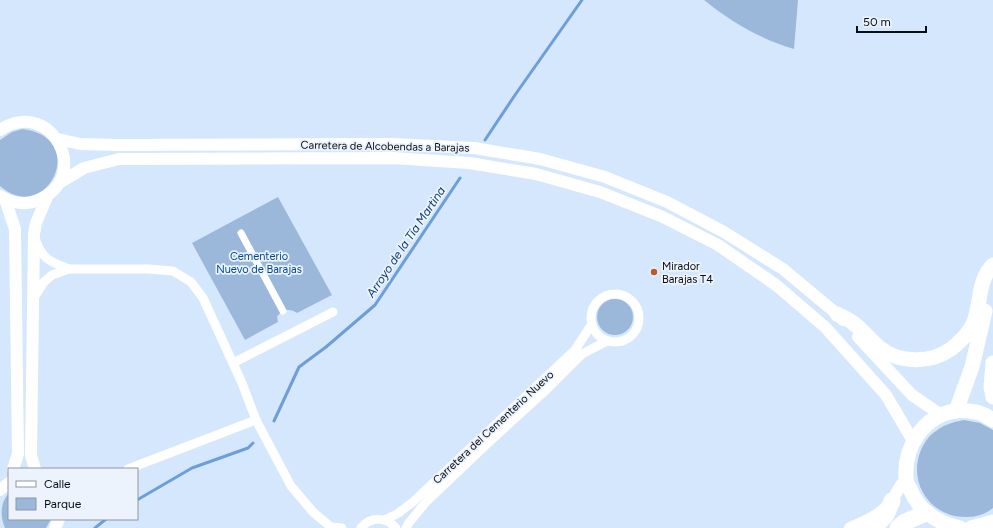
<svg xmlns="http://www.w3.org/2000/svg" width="993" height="528" viewBox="0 0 993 528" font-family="Figtree,sans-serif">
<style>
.green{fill:#9bb8db}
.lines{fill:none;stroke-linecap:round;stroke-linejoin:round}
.stream{stroke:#6e9ed8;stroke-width:3}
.pedestrian{stroke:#fff;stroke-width:7}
.minor{stroke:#fff;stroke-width:9}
.tertiary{stroke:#fff;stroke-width:12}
.primary{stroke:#fff;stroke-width:15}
.motorway{stroke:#fff;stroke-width:17}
.poi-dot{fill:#be5928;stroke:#ecf3fc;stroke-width:1.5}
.labels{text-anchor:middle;stroke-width:3.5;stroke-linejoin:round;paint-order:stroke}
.street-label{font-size:11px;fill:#070d14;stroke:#ecf3fc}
.park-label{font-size:11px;fill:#00488d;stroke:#ecf3fc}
.poi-label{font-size:11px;fill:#070d14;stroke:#ecf3fc;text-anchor:start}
.water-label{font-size:12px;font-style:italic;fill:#0b3d72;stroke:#ecf3fc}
</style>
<rect width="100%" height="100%" fill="#d5e7fd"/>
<g class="green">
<path d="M 704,0 L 798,0 L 794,49 C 760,39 731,22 704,0 Z"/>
<path d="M 22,129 C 91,137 46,227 0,186 L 0,140 L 12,132 Z"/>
<path d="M 278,197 L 332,295 L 297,313 C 290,308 282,309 277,317 L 278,322 L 245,340 L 192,243 Z"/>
<circle cx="615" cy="317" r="18"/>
<path d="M 964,420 L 980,423 L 993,430 L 993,508 C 986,514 976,517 967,517 C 931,518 907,483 921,450 C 924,443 929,435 936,431 C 945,424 954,422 964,420 Z"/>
<path d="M 9,493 L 9,519 L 51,519 L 46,528 L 5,528 C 0,516 0,503 9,493 Z"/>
</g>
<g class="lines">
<g class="stream">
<path d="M 485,140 L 515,95 L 582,0"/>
<path d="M 274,421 L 299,367 L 326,347 L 375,305 L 460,178"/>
<path d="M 137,500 L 192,468 L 248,448 L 253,443"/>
<path d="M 95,528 L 106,519"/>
</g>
<path class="pedestrian" d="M 241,233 L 283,311"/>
<g class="minor">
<path d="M 36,241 C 43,260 51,262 69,269"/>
<circle cx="615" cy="318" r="24"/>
<path d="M 33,299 L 44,282 L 52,275 L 69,269 L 148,269 L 173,271 L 191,282 L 203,298 L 242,383 L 256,420 L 291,486 L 313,512 L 332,528"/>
<path d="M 233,363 L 333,312"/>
<path d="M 128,469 L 256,420"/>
<path d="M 384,520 L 397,514 L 413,502 L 575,350 L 592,324"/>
<path d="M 332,527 L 342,528"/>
<path d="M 361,528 C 371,516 386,517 396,528"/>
<path d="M 406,528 L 408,524 L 426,502 L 488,443 L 545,391 L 582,354 L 607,341"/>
</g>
<g class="tertiary">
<path d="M 0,130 C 52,96 93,178 38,200 C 25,206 12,203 0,196"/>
<path d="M 58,139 L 80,144 L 118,145 L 392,144 L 474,148 L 540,159 L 605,177 L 667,202 L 724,232 L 783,269 L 837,314 L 843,320"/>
<path d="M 59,183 L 84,168 L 119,159 L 393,158 L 469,163 L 536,174 L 600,192 L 663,217 L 718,245 L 776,285 L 825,327 L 886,395 L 913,441"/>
<path d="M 5,199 L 15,229 L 18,454 L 13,469"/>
<path d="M 858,337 L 912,395 L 941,415"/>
<path d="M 35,469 L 31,455 L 34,234 L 36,223 L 48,195"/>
<path d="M 0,490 L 9,483"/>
<path d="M 55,528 L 59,519"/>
<path d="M 850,528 C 865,522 883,514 892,500 C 898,492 898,487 906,479"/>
</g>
<g class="primary">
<path d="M 837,314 C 842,317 848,319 853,323 C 863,330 870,340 880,348 C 899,363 930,364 951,349 C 959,343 970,332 974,322 C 981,303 978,279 993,265"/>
<path d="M 993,363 L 991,387 L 993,397"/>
<path d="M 956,411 L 972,367 L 985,311"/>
<path d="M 960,528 C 937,523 919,511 910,489 C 908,486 906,482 906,478 C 904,447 923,416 955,411 C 961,410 970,411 976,412 C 982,413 988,417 993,420"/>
<path d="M 971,528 L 993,522"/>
</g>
<g class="motorway">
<path d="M 874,528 L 886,515 L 892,501"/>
<path d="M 898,528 L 905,522 L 926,513"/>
</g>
</g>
<circle class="poi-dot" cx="654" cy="272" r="4"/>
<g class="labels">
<g class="street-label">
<text transform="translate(385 146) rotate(1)" y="4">Carretera de Alcobendas a Barajas</text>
<text transform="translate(493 427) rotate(-43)" y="4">Carretera del Cementerio Nuevo</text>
</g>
<g class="park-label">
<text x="259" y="260">Cementerio<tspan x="259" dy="13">Nuevo de Barajas</tspan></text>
</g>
<g class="poi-label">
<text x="662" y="270">Mirador<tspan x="662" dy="13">Barajas T4</tspan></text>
</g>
<g class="water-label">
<text transform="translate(406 242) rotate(-56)" y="4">Arroyo de la Tía Martina</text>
</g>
</g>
<rect x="8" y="468" width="130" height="52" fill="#ecf3fc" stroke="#90979f"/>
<rect x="16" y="481" width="20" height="6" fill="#ffffff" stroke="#90979f"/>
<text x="44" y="488" font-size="12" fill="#070d14">Calle</text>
<rect x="16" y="498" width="20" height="12" fill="#9bb8db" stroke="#90979f"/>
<text x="44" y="508" font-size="12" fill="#070d14">Parque</text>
<path d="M857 26v6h69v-6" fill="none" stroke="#070d14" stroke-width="2"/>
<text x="863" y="26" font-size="12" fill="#070d14" stroke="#ecf3fc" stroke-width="3" paint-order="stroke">50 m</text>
</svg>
